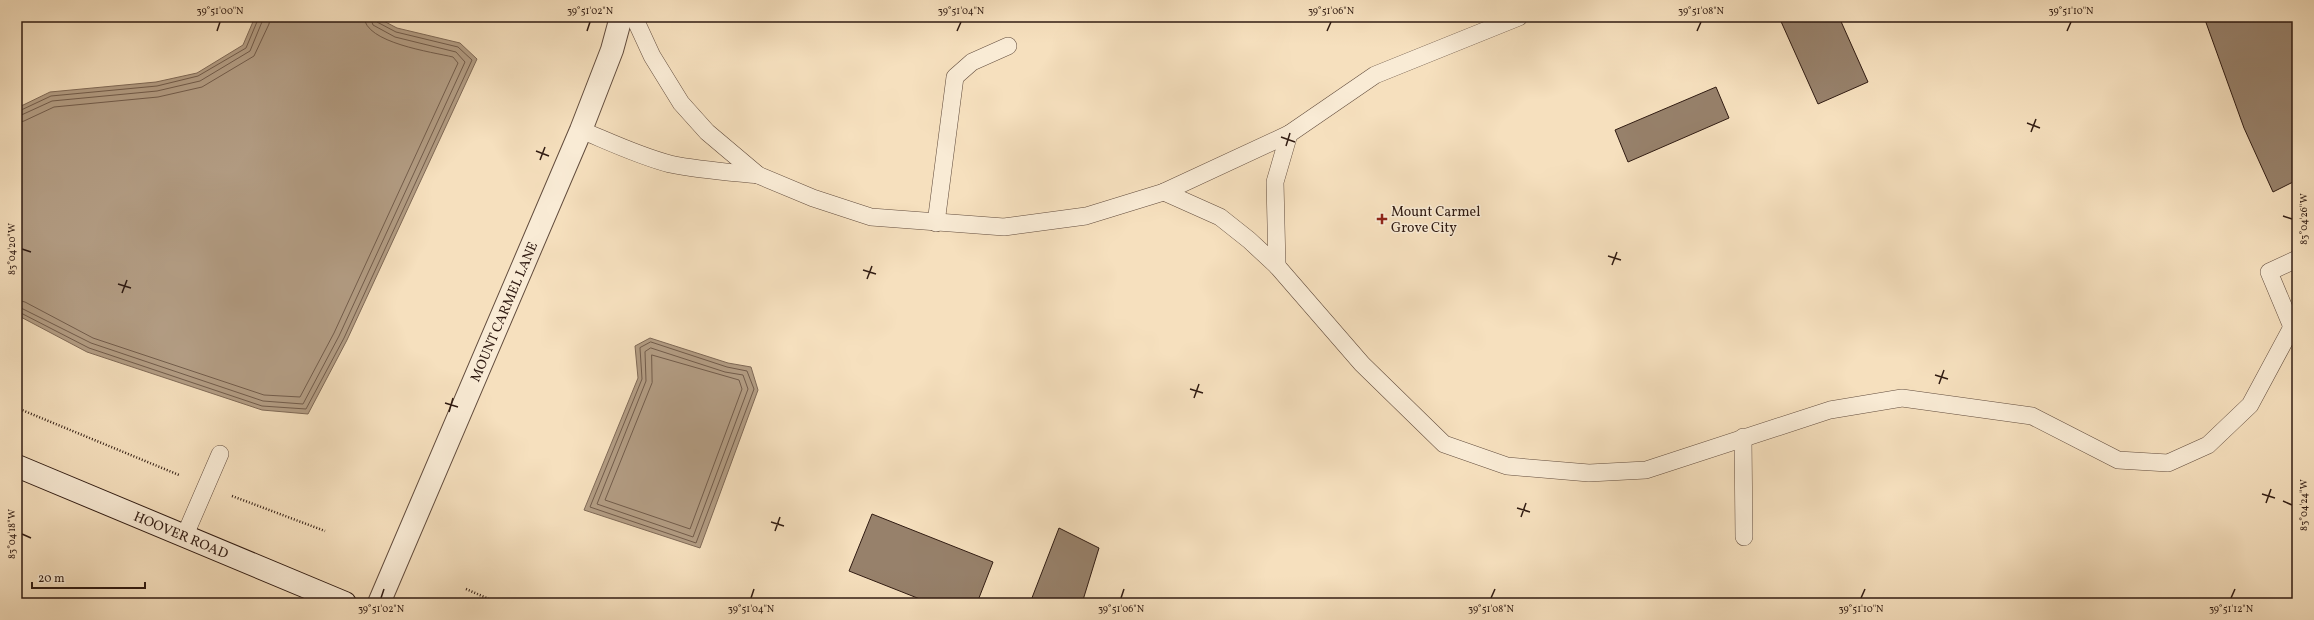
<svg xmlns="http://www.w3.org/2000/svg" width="2314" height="620" viewBox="0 0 2314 620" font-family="Vollkorn,serif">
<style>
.water{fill:#b39d84;stroke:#7f6956}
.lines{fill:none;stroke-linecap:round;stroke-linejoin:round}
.shore{stroke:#725c4b;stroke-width:1}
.building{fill:#97816b;stroke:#301b12}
.service-casing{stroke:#624c3d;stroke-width:18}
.tertiary-casing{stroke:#624c3d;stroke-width:24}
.secondary-casing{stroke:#301b12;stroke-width:24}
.path{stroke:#301b12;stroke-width:2.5;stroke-dasharray:1 2;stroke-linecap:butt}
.service{stroke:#f9ebd5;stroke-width:17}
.tertiary{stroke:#f9ebd5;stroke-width:22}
.secondary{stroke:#f9ebd5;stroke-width:22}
.ticks{fill:none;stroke:#301b12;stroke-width:1.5}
.poi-dot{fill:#8f2418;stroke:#f9ebd5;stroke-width:1.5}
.labels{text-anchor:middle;stroke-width:3;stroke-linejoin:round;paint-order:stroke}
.poi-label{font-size:14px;fill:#301b12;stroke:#f9ebd5;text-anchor:start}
.street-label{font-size:14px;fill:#301b12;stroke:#f9ebd5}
.neatline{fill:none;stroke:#301b12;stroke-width:1.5}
.ticks-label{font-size:10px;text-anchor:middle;fill:#301b12}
</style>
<rect width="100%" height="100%" fill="#f6e0be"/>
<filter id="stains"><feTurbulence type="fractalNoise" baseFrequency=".005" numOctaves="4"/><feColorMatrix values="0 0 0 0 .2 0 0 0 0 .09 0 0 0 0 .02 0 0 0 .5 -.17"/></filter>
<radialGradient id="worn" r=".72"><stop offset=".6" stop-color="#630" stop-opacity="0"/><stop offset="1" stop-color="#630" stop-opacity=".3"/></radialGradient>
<g class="water">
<path d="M 255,17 L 376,17 L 397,28 L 460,43 L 477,59 L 347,340 L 308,414 L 262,410 L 87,352 L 17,315 L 17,108 L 50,92 L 156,82 L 197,73 L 243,45 Z"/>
<path d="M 650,338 L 728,363 L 751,367 L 758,390 L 700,548 L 584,510 L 638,378 L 635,346 Z"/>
</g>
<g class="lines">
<g class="shore">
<path d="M 17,112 L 51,96 L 157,86 L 198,76 L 246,48 L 259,17"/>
<path d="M 17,117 L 52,101 L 157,91 L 200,81 L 250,51 L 264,17"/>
<path d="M 17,123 L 24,121 L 54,107 L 158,97 L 202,87 L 254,56 L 269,24 L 270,17"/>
<path d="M 17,300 L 25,302 L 93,338 L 264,395 L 300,397 L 334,333 L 458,63 L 453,57 C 432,52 365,43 364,17"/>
<path d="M 17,306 L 91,343 L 263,401 L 303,404 L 339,336 L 465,62 L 456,52 L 395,37 L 373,25 L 370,17"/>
<path d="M 17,311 L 89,348 L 262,406 L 306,409 L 344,338 L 472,60 L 458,47 L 396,32 L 377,22 L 375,17"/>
<path d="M 651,342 L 727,367 L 747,371 L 754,389 L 696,543 L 590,507 L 642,379 L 640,348 Z"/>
<path d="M 651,348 L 725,372 L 743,375 L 748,389 L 693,537 L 597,504 L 646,381 L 645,352 Z"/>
<path d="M 652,355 L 739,380 L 742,389 L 690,529 L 605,500 L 652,383 Z"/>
</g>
</g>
<g class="building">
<path d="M 1779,17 L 1839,17 L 1868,82 L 1818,104 Z"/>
<path d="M 2204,17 L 2297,17 L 2297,180 L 2273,192 L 2244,128 Z"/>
<path d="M 1716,87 L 1729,118 L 1628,162 L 1615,130 Z"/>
<path d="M 872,514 L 993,562 L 977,603 L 930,603 L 849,571 Z"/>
<path d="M 1059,528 L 1099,548 L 1083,600 L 1090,603 L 1030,603 Z"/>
</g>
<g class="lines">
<g class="service-casing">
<g id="service">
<path d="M 634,17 L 652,56 L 681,103 L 707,132 L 758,175 L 813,198 L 871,217 L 1004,227 L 1086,216 L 1164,192 L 1289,134 L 1375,75 L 1519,17"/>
<path d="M 581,130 C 610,142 639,156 670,164 C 699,170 728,172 758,175"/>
<path d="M 1164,192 L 1220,217 L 1249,240 L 1277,266 L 1362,364 L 1444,444 L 1507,466 L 1589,473 L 1646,470 L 1830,410 L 1902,398 L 2032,416 L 2118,460 L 2168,463 L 2208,445 L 2250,405 L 2292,327 L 2297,327"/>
<path d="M 936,223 L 955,77 L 972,62 L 1008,46"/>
<path d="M 1277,266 L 1275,182 L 1289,134"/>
<path d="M 2292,327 L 2269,272 L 2297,259"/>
<path d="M 1743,437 L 1744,537"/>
<path d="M 185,535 L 220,454"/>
</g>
</g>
<g class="tertiary-casing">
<g id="tertiary">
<path id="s1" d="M 379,603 L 581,130 L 612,50 L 621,17"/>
</g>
</g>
<g class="secondary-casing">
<g id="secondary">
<path id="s2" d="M 17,466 L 345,603"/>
</g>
</g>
<g class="path">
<path d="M 17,408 L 179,475"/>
<path d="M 232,496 L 325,531"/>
<path d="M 466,589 L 498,603"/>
</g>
<use href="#service" class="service"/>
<use href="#tertiary" class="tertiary"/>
<use href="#secondary" class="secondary"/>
</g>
<path class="ticks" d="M 217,31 L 220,22M 587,31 L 590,22M 957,31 L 961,22M 1327,31 L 1331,22M 1697,31 L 1701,22M 2067,31 L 2071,22M 2027,123 L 2040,128M 2031,132 L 2036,119M 1281,137 L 1295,142M 1286,146 L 1290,133M 536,151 L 549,156M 540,160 L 545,147M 2283,216 L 2292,219M 22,249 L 31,252M 1608,256 L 1621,260M 1612,265 L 1617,252M 863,270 L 876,274M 867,279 L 872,266M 118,284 L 131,288M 122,293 L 127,280M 1935,375 L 1948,379M 1939,384 L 1944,370M 1190,389 L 1203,393M 1194,398 L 1199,384M 445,403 L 458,407M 449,412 L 453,398M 2262,494 L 2275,498M 2283,501 L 2292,505M 2266,503 L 2271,489M 1517,508 L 1530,512M 1521,517 L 1526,503M 771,522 L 784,526M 775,531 L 780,517M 22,534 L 31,538M 381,598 L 384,589M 751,598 L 754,589M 1121,598 L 1124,589M 1491,598 L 1495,589M 1861,598 L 1865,589M 2231,598 L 2235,589"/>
<path class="poi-dot" d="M1380 213h4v4h4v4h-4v4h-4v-4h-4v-4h4z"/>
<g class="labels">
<g class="poi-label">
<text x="1391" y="216">Mount Carmel<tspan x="1391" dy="16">Grove City</tspan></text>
</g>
<g class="street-label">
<text dy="5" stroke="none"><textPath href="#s1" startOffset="317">MOUNT CARMEL LANE</textPath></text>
<text dy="5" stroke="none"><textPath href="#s2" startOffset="178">HOOVER ROAD</textPath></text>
</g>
</g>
<rect width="2314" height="620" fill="none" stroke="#f6e0be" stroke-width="44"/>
<path d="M32 582v6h113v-6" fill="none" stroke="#301b12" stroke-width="2"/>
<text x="38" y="582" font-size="12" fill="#301b12" stroke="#f9ebd5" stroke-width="3" paint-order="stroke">20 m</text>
<rect x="22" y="22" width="2270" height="576" class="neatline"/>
<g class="ticks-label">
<text x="220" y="14">39°51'00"N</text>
<text x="590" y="14">39°51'02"N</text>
<text x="961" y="14">39°51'04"N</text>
<text x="1331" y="14">39°51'06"N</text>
<text x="1701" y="14">39°51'08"N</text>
<text x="2071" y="14">39°51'10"N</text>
<text transform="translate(2303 219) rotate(-90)" y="4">83°04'26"W</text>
<text transform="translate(11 249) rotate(-90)" y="4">83°04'20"W</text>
<text transform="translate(2303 505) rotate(-90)" y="4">83°04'24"W</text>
<text transform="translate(11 534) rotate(-90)" y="4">83°04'18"W</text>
<text x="381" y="612">39°51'02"N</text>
<text x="751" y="612">39°51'04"N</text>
<text x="1121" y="612">39°51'06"N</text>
<text x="1491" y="612">39°51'08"N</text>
<text x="1861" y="612">39°51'10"N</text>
<text x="2231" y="612">39°51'12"N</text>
</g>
<rect width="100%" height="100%" filter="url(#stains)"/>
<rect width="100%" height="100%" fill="url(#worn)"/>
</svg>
